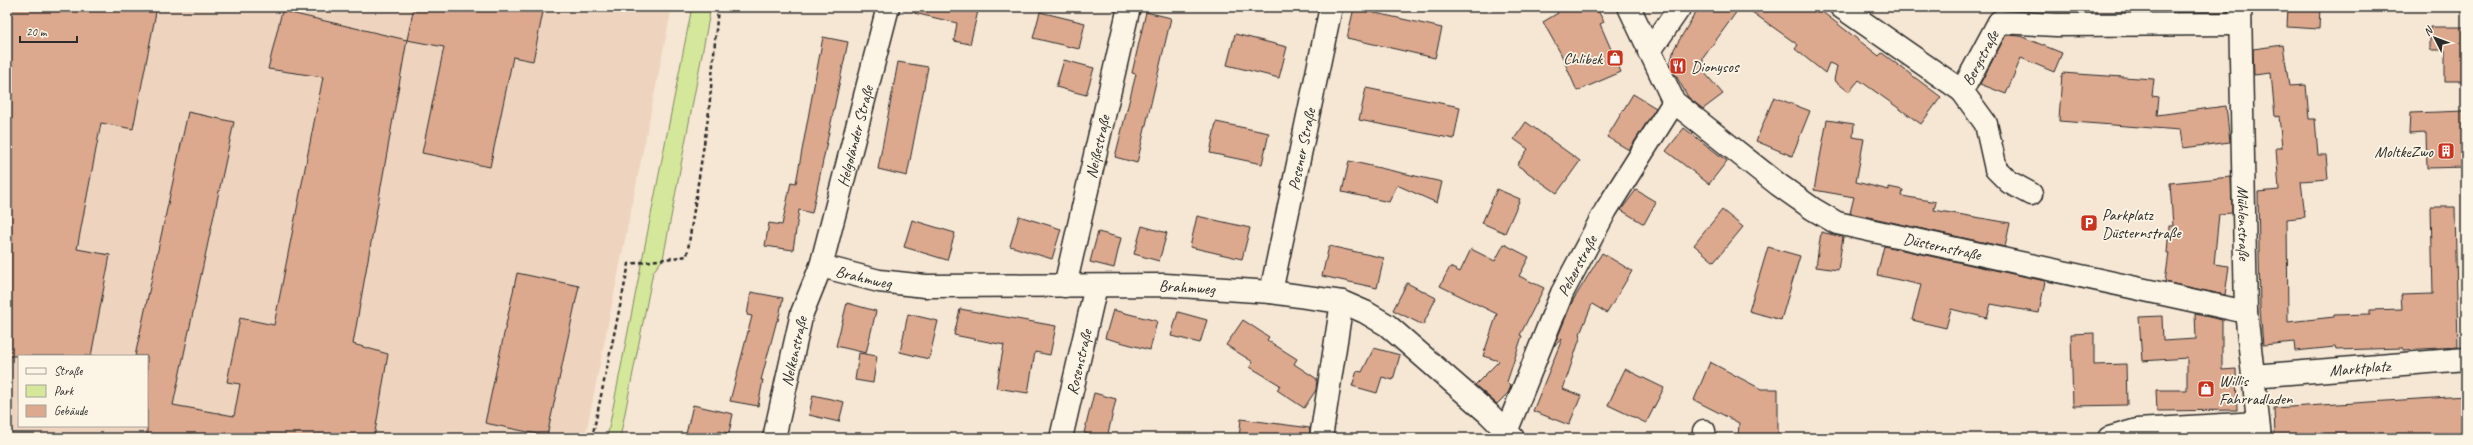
<svg xmlns="http://www.w3.org/2000/svg" width="2473" height="445" viewBox="0 0 2473 445" font-family="Caveat,sans-serif">
<style>
.built{fill:#eed4bf;fill-rule:evenodd}
.green{fill:#d4e79b;stroke:#808963}
.building{fill:#dca98f;stroke:#2b2b2b}
.lines{fill:none;stroke-linecap:round;stroke-linejoin:round}
.minor-casing{stroke:#2b2b2b;stroke-width:25}
.path{stroke:#2b2b2b;stroke-width:2.5;stroke-dasharray:4 3;stroke-linecap:butt}
.minor{stroke:#fcf5e5;stroke-width:22}
.labels{text-anchor:middle;stroke-width:3.5;stroke-linejoin:round;paint-order:stroke}
.poi-label{font-size:16px;fill:#2b2b2b;stroke:#fcf5e5;text-anchor:start}
.street-label{font-size:16px;fill:#2b2b2b;stroke:#fcf5e5}
</style>
<rect width="100%" height="100%" fill="#f6e6d4"/>
<filter id="ink" filterUnits="userSpaceOnUse"><feTurbulence type="fractalNoise" baseFrequency=".025" numOctaves="2"/><feDisplacementMap in="SourceGraphic" scale="8" xChannelSelector="R" yChannelSelector="G"/><feConvolveMatrix kernelMatrix="1 2 1 2 8 2 1 2 1" color-interpolation-filters="sRGB"/></filter>
<g filter="url(#ink)">
<path class="built" d="M 7,7 L 672,7 L 585,438 L 7,438 ZM 19,356 L 147,356 L 147,426 L 19,426 Z"/>
<path class="green" d="M 692,7 L 711,7 L 663,259 L 653,272 L 620,438 L 607,438 Z"/>
<g class="building">
<path d="M 7,7 L 157,7 L 133,129 L 101,123 L 77,249 L 110,255 L 91,356 L 7,356 Z"/>
<path d="M 414,7 L 544,7 L 533,61 L 513,57 L 490,167 L 422,153 L 444,47 L 407,40 Z"/>
<path d="M 915,7 L 979,7 L 970,44 L 954,41 L 957,23 L 914,13 Z"/>
<path d="M 1554,7 L 1596,7 L 1604,22 L 1600,24 L 1621,72 L 1577,91 L 1561,54 L 1543,22 L 1558,13 Z"/>
<path d="M 1699,7 L 1740,7 L 1703,58 L 1703,71 L 1723,94 L 1703,109 L 1688,97 L 1670,65 L 1674,49 Z"/>
<path d="M 1745,7 L 1816,7 L 1879,56 L 1882,53 L 1941,97 L 1921,124 L 1859,80 L 1849,92 L 1834,80 L 1837,66 L 1829,63 L 1825,73 L 1795,49 L 1798,45 Z"/>
<path d="M 2288,7 L 2320,7 L 2319,29 L 2287,27 Z"/>
<path d="M 1354,8 L 1442,28 L 1435,58 L 1347,38 Z"/>
<path d="M 282,11 L 407,40 L 353,344 L 388,354 L 374,438 L 147,438 L 147,356 L 135,356 L 188,112 L 234,122 L 173,405 L 234,416 L 240,384 L 227,382 L 240,318 L 274,325 L 323,77 L 268,69 Z"/>
<path d="M 1040,12 L 1085,23 L 1079,49 L 1033,38 Z"/>
<path d="M 1146,12 L 1171,18 L 1137,163 L 1115,157 L 1136,74 L 1132,73 Z"/>
<path d="M 2430,27 L 2466,27 L 2466,81 L 2445,81 L 2445,50 L 2430,50 Z"/>
<path d="M 1235,34 L 1287,47 L 1279,78 L 1227,65 Z"/>
<path d="M 2006,35 L 2020,36 L 2062,53 L 2054,72 L 2021,58 L 2006,94 L 1980,84 Z"/>
<path d="M 823,37 L 848,42 L 812,213 L 799,210 L 793,250 L 765,246 L 769,223 L 782,225 L 791,182 L 796,183 Z"/>
<path d="M 2283,45 L 2289,86 L 2306,85 L 2309,119 L 2315,119 L 2318,155 L 2326,155 L 2328,179 L 2301,181 L 2305,217 L 2287,219 L 2288,322 L 2334,317 L 2334,315 L 2370,314 L 2370,310 L 2402,309 L 2401,295 L 2433,294 L 2431,207 L 2455,207 L 2458,347 L 2403,350 L 2403,348 L 2336,350 L 2335,347 L 2295,351 L 2294,342 L 2263,345 L 2260,309 L 2258,192 L 2279,190 L 2276,148 L 2282,148 L 2279,116 L 2275,117 L 2271,73 L 2254,75 L 2253,49 Z"/>
<path d="M 1064,60 L 1094,68 L 1086,95 L 1056,87 Z"/>
<path d="M 898,62 L 928,67 L 907,176 L 878,169 Z"/>
<path d="M 2062,73 L 2154,79 L 2152,96 L 2159,97 L 2157,115 L 2226,106 L 2230,142 L 2183,148 L 2180,130 L 2059,121 Z"/>
<path d="M 1366,88 L 1460,107 L 1454,139 L 1359,120 Z"/>
<path d="M 1633,94 L 1656,108 L 1629,150 L 1607,137 Z"/>
<path d="M 1774,97 L 1810,111 L 1792,156 L 1756,141 Z"/>
<path d="M 2466,111 L 2466,167 L 2427,168 L 2426,133 L 2409,134 L 2410,113 Z"/>
<path d="M 1827,120 L 1854,124 L 1853,137 L 1864,139 L 1856,182 L 1889,190 L 1889,187 L 1903,190 L 1902,196 L 1936,202 L 1934,210 L 2010,223 L 2005,247 L 1850,213 L 1854,197 L 1814,190 Z"/>
<path d="M 1216,122 L 1269,133 L 1262,164 L 1210,153 Z"/>
<path d="M 1526,122 L 1580,161 L 1557,193 L 1517,165 L 1528,149 L 1514,139 Z"/>
<path d="M 1684,128 L 1727,161 L 1709,184 L 1666,151 Z"/>
<path d="M 1349,161 L 1442,182 L 1437,203 L 1397,185 L 1389,202 L 1342,192 Z"/>
<path d="M 2231,177 L 2232,213 L 2219,214 L 2214,264 L 2229,266 L 2225,295 L 2165,282 L 2169,253 L 2167,253 L 2169,226 L 2173,226 L 2170,183 Z"/>
<path d="M 1497,189 L 1520,199 L 1505,233 L 1482,223 Z"/>
<path d="M 1636,190 L 1656,202 L 1644,224 L 1621,210 Z"/>
<path d="M 1722,210 L 1743,227 L 1714,262 L 1694,245 Z"/>
<path d="M 1019,216 L 1061,229 L 1052,259 L 1010,246 Z"/>
<path d="M 1197,216 L 1250,228 L 1242,259 L 1190,247 Z"/>
<path d="M 912,220 L 955,233 L 947,260 L 904,247 Z"/>
<path d="M 1142,226 L 1167,233 L 1159,261 L 1134,254 Z"/>
<path d="M 1098,232 L 1121,238 L 1114,268 L 1090,262 Z"/>
<path d="M 1821,232 L 1843,237 L 1838,270 L 1816,267 Z"/>
<path d="M 1504,244 L 1529,257 L 1519,276 L 1544,288 L 1520,335 L 1522,336 L 1507,382 L 1511,386 L 1508,393 L 1497,404 L 1475,385 L 1499,361 L 1483,356 L 1497,314 L 1440,286 L 1450,267 L 1460,272 L 1471,249 L 1495,261 Z"/>
<path d="M 1329,246 L 1384,258 L 1377,288 L 1322,276 Z"/>
<path d="M 1884,246 L 2045,281 L 2039,313 L 1991,304 L 1987,318 L 1951,309 L 1946,328 L 1912,320 L 1921,285 L 1877,275 Z"/>
<path d="M 1768,247 L 1800,256 L 1781,320 L 1749,311 Z"/>
<path d="M 1602,253 L 1632,271 L 1607,313 L 1592,304 L 1580,334 L 1581,335 L 1563,389 L 1581,396 L 1569,425 L 1533,411 L 1562,339 L 1554,346 L 1572,302 Z"/>
<path d="M 517,273 L 579,286 L 547,436 L 485,423 Z"/>
<path d="M 1407,283 L 1436,298 L 1423,325 L 1393,310 Z"/>
<path d="M 751,292 L 783,298 L 778,321 L 777,320 L 761,380 L 763,380 L 758,406 L 730,401 L 752,316 L 747,315 Z"/>
<path d="M 847,303 L 876,311 L 866,353 L 836,346 Z"/>
<path d="M 960,309 L 1056,326 L 1050,355 L 1035,352 L 1028,393 L 996,388 L 1004,345 L 954,335 Z"/>
<path d="M 1113,310 L 1157,321 L 1150,350 L 1105,338 Z"/>
<path d="M 1178,312 L 1207,320 L 1200,343 L 1171,336 Z"/>
<path d="M 908,314 L 938,321 L 929,359 L 900,352 Z"/>
<path d="M 2195,314 L 2222,320 L 2222,370 L 2236,369 L 2237,410 L 2157,411 L 2156,390 L 2187,390 L 2187,358 L 2142,361 L 2139,317 L 2162,316 L 2163,341 L 2196,339 Z"/>
<path d="M 1243,320 L 1269,337 L 1267,340 L 1297,359 L 1294,364 L 1317,379 L 1316,390 L 1304,408 L 1277,390 L 1280,385 L 1250,367 L 1253,362 L 1226,345 Z"/>
<path d="M 2094,333 L 2094,365 L 2126,364 L 2127,405 L 2073,406 L 2071,334 Z"/>
<path d="M 1374,348 L 1400,355 L 1393,380 L 1382,377 L 1377,393 L 1352,386 L 1357,371 L 1362,372 Z"/>
<path d="M 859,353 L 877,356 L 873,383 L 855,380 Z"/>
<path d="M 1710,362 L 1761,389 L 1778,389 L 1778,438 L 1738,438 L 1739,423 L 1694,400 Z"/>
<path d="M 1625,369 L 1664,388 L 1646,423 L 1608,405 Z"/>
<path d="M 1094,393 L 1116,399 L 1107,438 L 1084,433 Z"/>
<path d="M 813,395 L 844,402 L 839,422 L 809,415 Z"/>
<path d="M 2466,396 L 2466,438 L 2388,438 L 2388,434 L 2340,438 L 2275,438 L 2274,408 Z"/>
<path d="M 693,405 L 733,414 L 729,433 L 719,431 L 718,438 L 685,438 Z"/>
<path d="M 1241,419 L 1310,428 L 1309,438 L 1239,438 Z"/>
</g>
<g class="lines">
<g class="minor-casing">
<g id="minor">
<path id="s1" d="M 1629,7 L 1674,102 L 1779,185 L 1813,209 L 1837,223 L 2246,312"/>
<path id="s2" d="M 1841,7 L 1962,91 L 1999,22 L 2056,25 L 2240,24"/>
<path id="s3" d="M 2240,7 L 2246,312 L 2260,438"/>
<path d="M 1649,52 L 1680,7"/>
<path d="M 1962,91 L 1986,124 L 1996,169 L 2009,182 L 2031,194"/>
<path id="s4" d="M 821,266 L 879,281 L 925,286 L 1165,285 L 1271,292 L 1342,302 L 1365,312 L 1387,325 L 1488,413 L 1513,438"/>
<path id="s5" d="M 1065,286 L 1129,7"/>
<path id="s6" d="M 1271,292 L 1331,7"/>
<path id="s7" d="M 2253,376 L 2466,359"/>
<path d="M 1704,431 L 1705,438"/>
<path id="s8" d="M 1506,432 L 1562,293 L 1606,210 L 1674,102"/>
<path id="s9" d="M 774,438 L 802,313 L 821,266 L 888,7"/>
<path id="s10" d="M 1061,438 L 1096,286"/>
<path d="M 1321,438 L 1342,302"/>
<path d="M 2109,438 L 2137,430 L 2258,423"/>
</g>
</g>
<path class="path" d="M 592,438 L 629,264 L 687,256 L 709,111 L 718,7"/>
<use href="#minor" class="minor"/>
</g>
</g>
<defs>
<g id="shop-square" transform="scale(0.9)"><rect x="-9" y="-9" width="18" height="18" rx="4" fill="#c8321e" stroke="#fcf5e5"/><path d="M-5-2.5h2.3a2.7 3.5 0 0 1 5.4 0H5L5.5 6h-11ZM-1.5-2.5h3a1.5 2.3 0 0 0-3 0Z" fill="#fff"/></g>
<g id="restaurant-square" transform="scale(0.9)"><rect x="-9" y="-9" width="18" height="18" rx="4" fill="#c8321e" stroke="#fcf5e5"/><path d="M-5-6h1v4h1v-4h1v4h1v-4h1v5L-1.5 .5V6h-2V.5L-5-1ZM5-6V6H3V1.5H1.5Q1.5-4 5-6Z" fill="#fff"/></g>
<g id="building-square" transform="scale(0.9)"><rect x="-9" y="-9" width="18" height="18" rx="4" fill="#c8321e" stroke="#fcf5e5"/><path d="M-4-6H4V6H1V3H-1V6H-4ZM-2.5-4.3h1.7v1.8h-1.7ZM.8-4.3h1.7v1.8H.8ZM-2.5-1h1.7V.8h-1.7ZM.8-1h1.7V.8H.8Z" fill="#fff"/></g>
<g id="parking-square" transform="scale(0.9)"><rect x="-9" y="-9" width="18" height="18" rx="4" fill="#c8321e" stroke="#fcf5e5"/><path d="M-3.5-5.5H1a3.5 3.5 0 0 1 0 7H-1V5.5H-3.5ZM-1-3.4V-.6H.8a1.4 1.4 0 0 0 0-2.8Z" fill="#fff"/></g>
</defs>
<g fill-rule="evenodd">
<use href="#shop-square" x="1615" y="58"/>
<use href="#restaurant-square" x="1678" y="66"/>
<use href="#building-square" x="2446" y="151"/>
<use href="#parking-square" x="2089" y="223"/>
<use href="#shop-square" x="2206" y="389"/>
</g>
<g class="labels">
<g class="poi-label">
<text x="1602" y="64" text-anchor="end">Chlibek</text>
<text x="1691" y="72">Dionysos</text>
<text x="2433" y="157" text-anchor="end">MoltkeZwo</text>
<text x="2102" y="220">Parkplatz<tspan x="2102" dy="18">Düsternstraße</tspan></text>
<text x="2219" y="386">Willis<tspan x="2219" dy="18">Fahrradladen</tspan></text>
</g>
<g class="street-label">
<text dy="6" stroke="none"><textPath href="#s2" startOffset="185">Bergstraße</textPath></text>
<text dy="6" stroke="none"><textPath href="#s9" startOffset="313">Helgoländer Straße</textPath></text>
<text dy="6" stroke="none"><textPath href="#s5" startOffset="143">Neißestraße</textPath></text>
<text dy="6" stroke="none"><textPath href="#s6" startOffset="146">Posener Straße</textPath></text>
<text dy="6" stroke="none"><textPath href="#s3" startOffset="216">Mühlenstraße</textPath></text>
<text dy="6" stroke="none"><textPath href="#s1" startOffset="416">Düsternstraße</textPath></text>
<text dy="6" stroke="none"><textPath href="#s8" startOffset="181">Pelzerstraße</textPath></text>
<text dy="6" stroke="none"><textPath href="#s4" startOffset="44">Brahmweg</textPath></text>
<text dy="6" stroke="none"><textPath href="#s4" startOffset="368">Brahmweg</textPath></text>
<text dy="6" stroke="none"><textPath href="#s9" startOffset="89">Nelkenstraße</textPath></text>
<text dy="6" stroke="none"><textPath href="#s10" startOffset="78">Rosenstraße</textPath></text>
<text dy="6" stroke="none"><textPath href="#s7" startOffset="107">Marktplatz</textPath></text>
</g>
</g>
<rect width="2473" height="445" fill="none" stroke="#fcf5e5" stroke-width="24"/>
<rect x="12" y="12" width="2449" height="421" fill="none" stroke="#2b2b2b" stroke-width="1.5" filter="url(#ink)"/>
<rect x="18" y="355" width="130" height="72" fill="#fcf5e5" stroke="#a8a49b"/>
<rect x="26" y="368" width="20" height="6" fill="#fcf5e5" stroke="#a8a49b"/>
<text x="54" y="375" font-size="12" fill="#2b2b2b">Straße</text>
<rect x="26" y="385" width="20" height="12" fill="#d4e79b" stroke="#a8a49b"/>
<text x="54" y="395" font-size="12" fill="#2b2b2b">Park</text>
<rect x="26" y="405" width="20" height="12" fill="#dca98f" stroke="#a8a49b"/>
<text x="54" y="415" font-size="12" fill="#2b2b2b">Gebäude</text>
<g transform="translate(2435 38) rotate(312)" stroke="#fcf5e5" stroke-width="3" paint-order="stroke">
<path d="M0-3L7 15L0 10L-7 15Z" fill="#2b2b2b"/>
<text y="-6" font-size="11" font-weight="bold" text-anchor="middle" fill="#2b2b2b">N</text>
</g>
<path d="M20 36v6h57v-6" fill="none" stroke="#2b2b2b" stroke-width="2"/>
<text x="26" y="36" font-size="12" fill="#2b2b2b" stroke="#fcf5e5" stroke-width="3" paint-order="stroke">20 m</text>
</svg>
